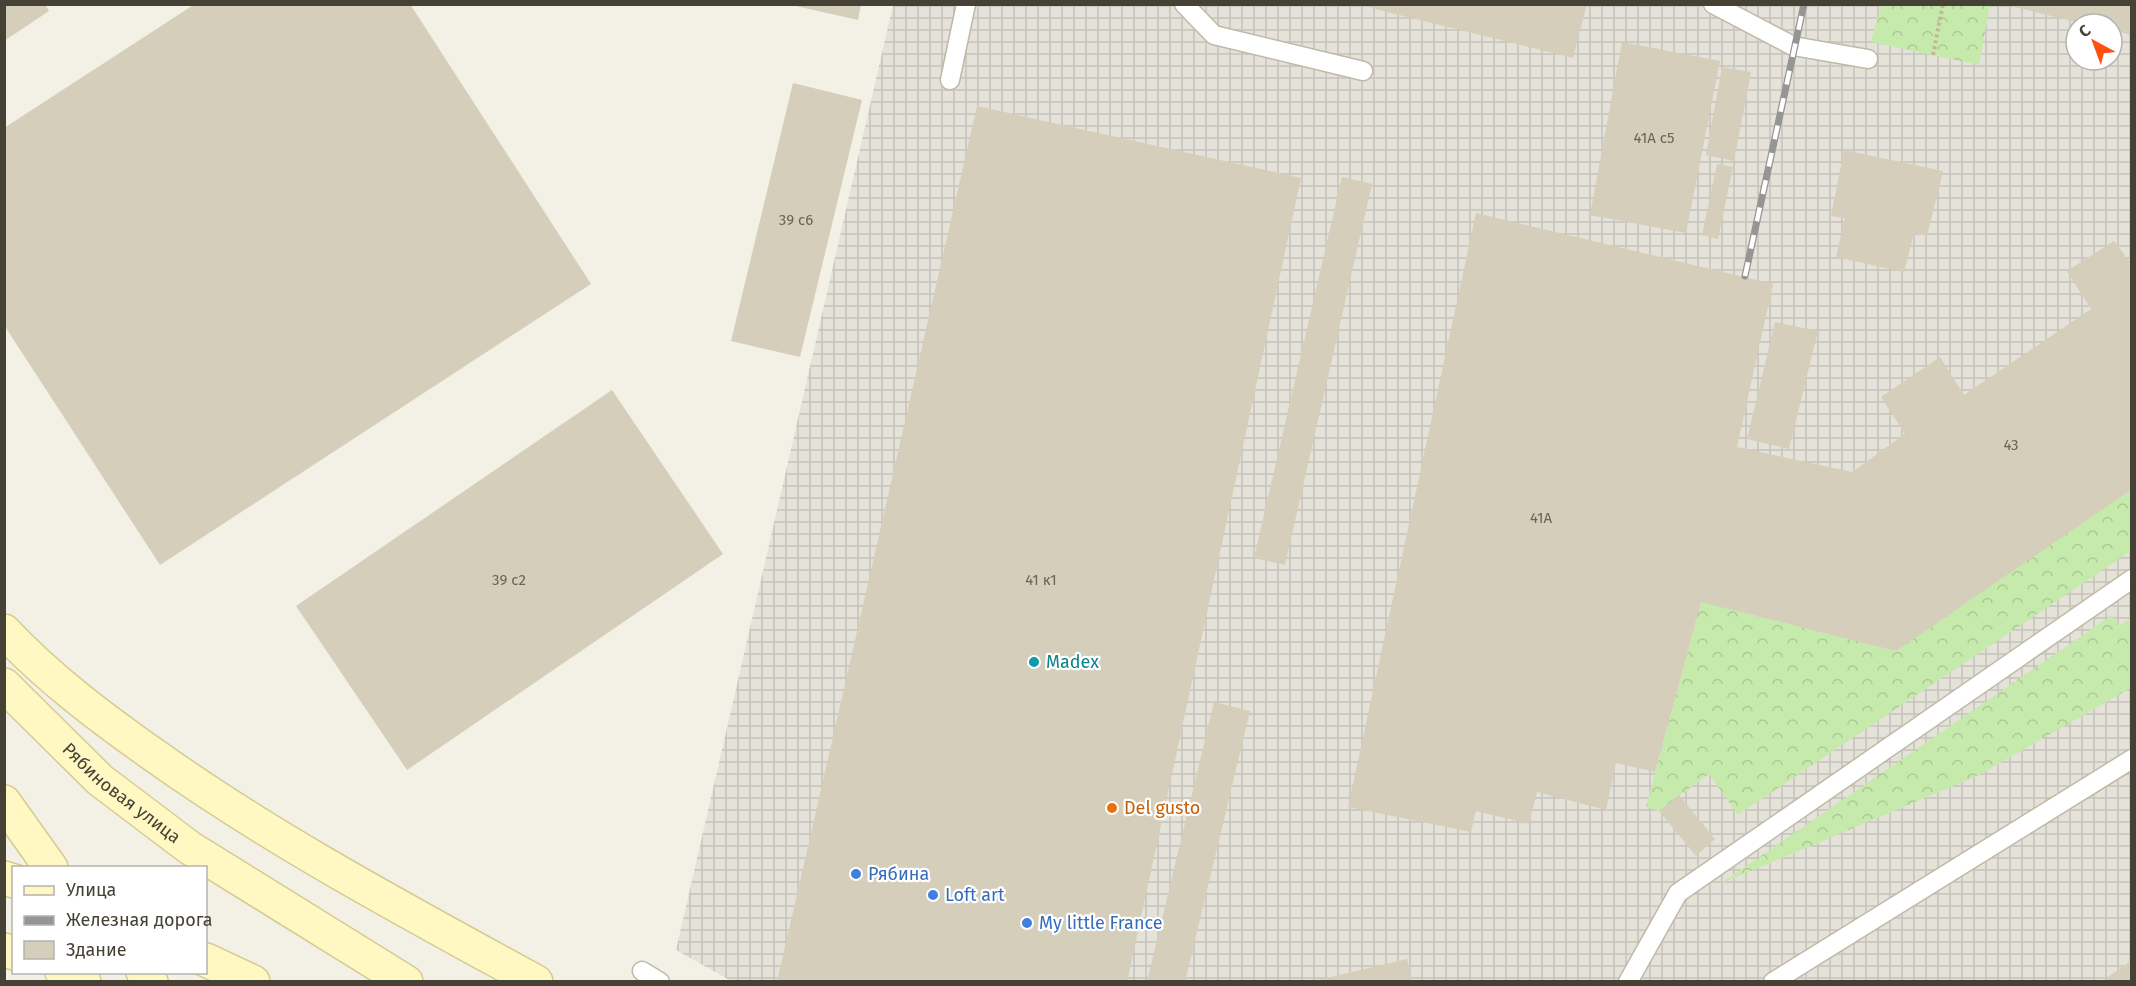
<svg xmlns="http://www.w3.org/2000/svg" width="2136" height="986" viewBox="0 0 2136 986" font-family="'Fira Sans',sans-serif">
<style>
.industrial{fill:url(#industrial-grid);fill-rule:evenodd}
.forest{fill:url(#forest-crowns)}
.building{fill:#d5ceba}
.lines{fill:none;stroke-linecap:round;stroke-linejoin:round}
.lane-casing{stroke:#bfbaa8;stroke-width:21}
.secondary-casing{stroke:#d5cb93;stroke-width:36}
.path{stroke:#c1b898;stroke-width:4;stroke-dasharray:3 3;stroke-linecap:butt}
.lane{stroke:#fff;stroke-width:18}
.secondary{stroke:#fff8c3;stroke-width:33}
.rail-casing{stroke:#959595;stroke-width:7}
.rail{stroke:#fff;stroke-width:4.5;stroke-dasharray:14;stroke-linecap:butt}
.culture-dot{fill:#0f9aa8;stroke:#fff;stroke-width:2}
.food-dot{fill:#e8710a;stroke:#fff;stroke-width:2}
.shop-dot{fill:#3f7fe0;stroke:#fff;stroke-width:2}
.labels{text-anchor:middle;stroke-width:4.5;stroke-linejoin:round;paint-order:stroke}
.number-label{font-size:15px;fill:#6a6456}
.culture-label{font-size:18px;fill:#0d838f;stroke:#fff;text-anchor:start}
.street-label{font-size:18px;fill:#464135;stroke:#fff}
.food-label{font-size:18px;fill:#c56008;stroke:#fff;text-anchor:start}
.shop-label{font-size:18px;fill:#366cbe;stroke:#fff;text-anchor:start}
</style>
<defs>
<pattern id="industrial-grid" width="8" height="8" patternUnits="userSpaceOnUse" patternTransform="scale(1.5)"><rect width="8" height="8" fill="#e5e2da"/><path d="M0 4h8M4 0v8" fill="none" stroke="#c6c3bc"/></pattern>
<pattern id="forest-crowns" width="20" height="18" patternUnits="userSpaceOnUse" patternTransform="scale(1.5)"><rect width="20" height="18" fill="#c6e9ac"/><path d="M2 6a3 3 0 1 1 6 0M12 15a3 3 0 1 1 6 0" fill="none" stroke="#abc995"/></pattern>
</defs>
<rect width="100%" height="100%" fill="#f3f1e5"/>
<path class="industrial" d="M 893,5 L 2131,5 L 2131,981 L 733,982 L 676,950 ZM 2076,24 L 2112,24 L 2112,60 L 2076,60 Z"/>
<g class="forest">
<path d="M 1881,5 L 1990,5 L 1979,65 L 1871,42 Z"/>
<path d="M 2131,489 L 2131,551 L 1738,815 L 1709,774 L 1659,811 L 1646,807 L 1701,602 L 1896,651 Z"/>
<path d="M 2112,615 L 2119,626 L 2131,618 L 2131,688 L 1977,776 L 1720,884 Z"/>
</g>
<g class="building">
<path d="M 4,4 L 45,4 L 49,11 L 4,41 Z"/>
<path d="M 195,4 L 410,4 L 591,284 L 160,565 L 4,325 L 4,128 Z"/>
<path d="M 787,4 L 861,4 L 858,20 Z"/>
<path d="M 1376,4 L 1587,4 L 1573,58 L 1375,9 Z"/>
<path d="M 2003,4 L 2132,4 L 2132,35 L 2112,30 L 2112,24 L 2084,24 Z"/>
<path d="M 1622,42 L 1720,61 L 1686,233 L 1590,215 Z"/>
<path d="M 1722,67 L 1751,72 L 1734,161 L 1706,155 Z"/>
<path d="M 793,83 L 862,100 L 800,357 L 731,341 Z"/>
<path d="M 977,106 L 1301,178 L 1127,982 L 777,982 Z"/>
<path d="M 1844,150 L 1943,171 L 1927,236 L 1914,233 L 1904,272 L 1836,257 L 1845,218 L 1831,216 Z"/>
<path d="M 1717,164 L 1733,167 L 1718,239 L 1702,235 Z"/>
<path d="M 1342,177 L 1372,184 L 1285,565 L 1254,558 Z"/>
<path d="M 1476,213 L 1773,284 L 1737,447 L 1852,472 L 1905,434 L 1881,397 L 1940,357 L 1964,395 L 2091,309 L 2067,271 L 2114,241 L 2132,265 L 2132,489 L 1896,651 L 1701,602 L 1655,772 L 1616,763 L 1606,810 L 1537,792 L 1529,824 L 1476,811 L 1471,832 L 1348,807 Z"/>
<path d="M 1775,322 L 1818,331 L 1789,449 L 1747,439 Z"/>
<path d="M 612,390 L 723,554 L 407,770 L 296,606 Z"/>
<path d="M 1214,702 L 1250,711 L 1185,982 L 1147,982 Z"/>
<path d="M 1679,795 L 1715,839 L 1696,856 L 1659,811 Z"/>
<path d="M 1407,959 L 1412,982 L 1314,982 L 1314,981 Z"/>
<path d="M 2132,960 L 2132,982 L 2101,982 Z"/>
</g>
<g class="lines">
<g class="lane-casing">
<g id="lane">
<path d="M 1184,4 L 1214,35 L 1363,71"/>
<path d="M 1713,4 L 1793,46 L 1868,59"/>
<path d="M 950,80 L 966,4"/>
<path d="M 642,971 L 660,982"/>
<path d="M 1628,982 L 1678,893 L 2132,579"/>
<path d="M 1773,982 L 2132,759"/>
</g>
</g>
<g class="secondary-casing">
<g id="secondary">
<path d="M 4,631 C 47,677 100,717 151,753 C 273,840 405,910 536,982"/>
<path id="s1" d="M 4,685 L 100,780 L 190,848 L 406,982"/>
<path d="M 4,802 L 51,868"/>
<path d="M 4,878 L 14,881"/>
<path d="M 4,950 L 14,953"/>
<path d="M 206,960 L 253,982"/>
<path d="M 62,972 L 84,982"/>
<path d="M 143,972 L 151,982"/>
</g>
</g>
<path class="path" d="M 1933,55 L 1943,4"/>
<use href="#lane" class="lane"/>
<use href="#secondary" class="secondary"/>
<g class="rail-casing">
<path id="rail" d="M 1745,276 L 1804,4"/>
</g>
<use href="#rail" class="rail"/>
</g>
<circle class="culture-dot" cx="1034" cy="662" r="6"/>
<circle class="food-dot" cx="1112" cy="808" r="6"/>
<g class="shop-dot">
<circle cx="856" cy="874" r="6"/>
<circle cx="933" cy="895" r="6"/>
<circle cx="1027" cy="923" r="6"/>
</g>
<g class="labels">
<g class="number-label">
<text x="1654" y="143">41А с5</text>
<text x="796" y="225">39 с6</text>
<text x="2011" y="450">43</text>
<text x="1541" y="523">41А</text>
<text x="509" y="585">39 с2</text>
<text x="1041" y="585">41 к1</text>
</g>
<g class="culture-label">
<text x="1046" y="668">Madex</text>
</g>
<g class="street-label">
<text dy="6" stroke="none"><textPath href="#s1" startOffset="160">Рябиновая улица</textPath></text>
</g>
<g class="food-label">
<text x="1124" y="814">Del gusto</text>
</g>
<g class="shop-label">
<text x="868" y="880">Рябина</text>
<text x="945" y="901">Loft art</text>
<text x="1039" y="929">My little France</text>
</g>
</g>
<rect width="2136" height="986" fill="none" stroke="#464135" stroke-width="12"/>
<rect x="12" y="866" width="195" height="108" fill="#ffffff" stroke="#b5b3ae" stroke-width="1.5"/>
<rect x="24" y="886" width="30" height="9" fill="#fff8c3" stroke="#b5b3ae" stroke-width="1.5"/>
<text x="66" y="896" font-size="18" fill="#464135">Улица</text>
<rect x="24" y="916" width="30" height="9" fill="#959595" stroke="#b5b3ae" stroke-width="1.5"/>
<text x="66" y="926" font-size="18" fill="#464135">Железная дорога</text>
<rect x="24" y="941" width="30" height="18" fill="#d5ceba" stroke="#b5b3ae" stroke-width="1.5"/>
<text x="66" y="956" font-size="18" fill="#464135">Здание</text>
<g transform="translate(2094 42) rotate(319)"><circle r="28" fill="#ffffff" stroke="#b5b3ae" stroke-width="1.5"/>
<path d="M0-4.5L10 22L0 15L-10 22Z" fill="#ff5110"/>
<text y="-9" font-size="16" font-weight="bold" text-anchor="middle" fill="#464135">С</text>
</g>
</svg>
